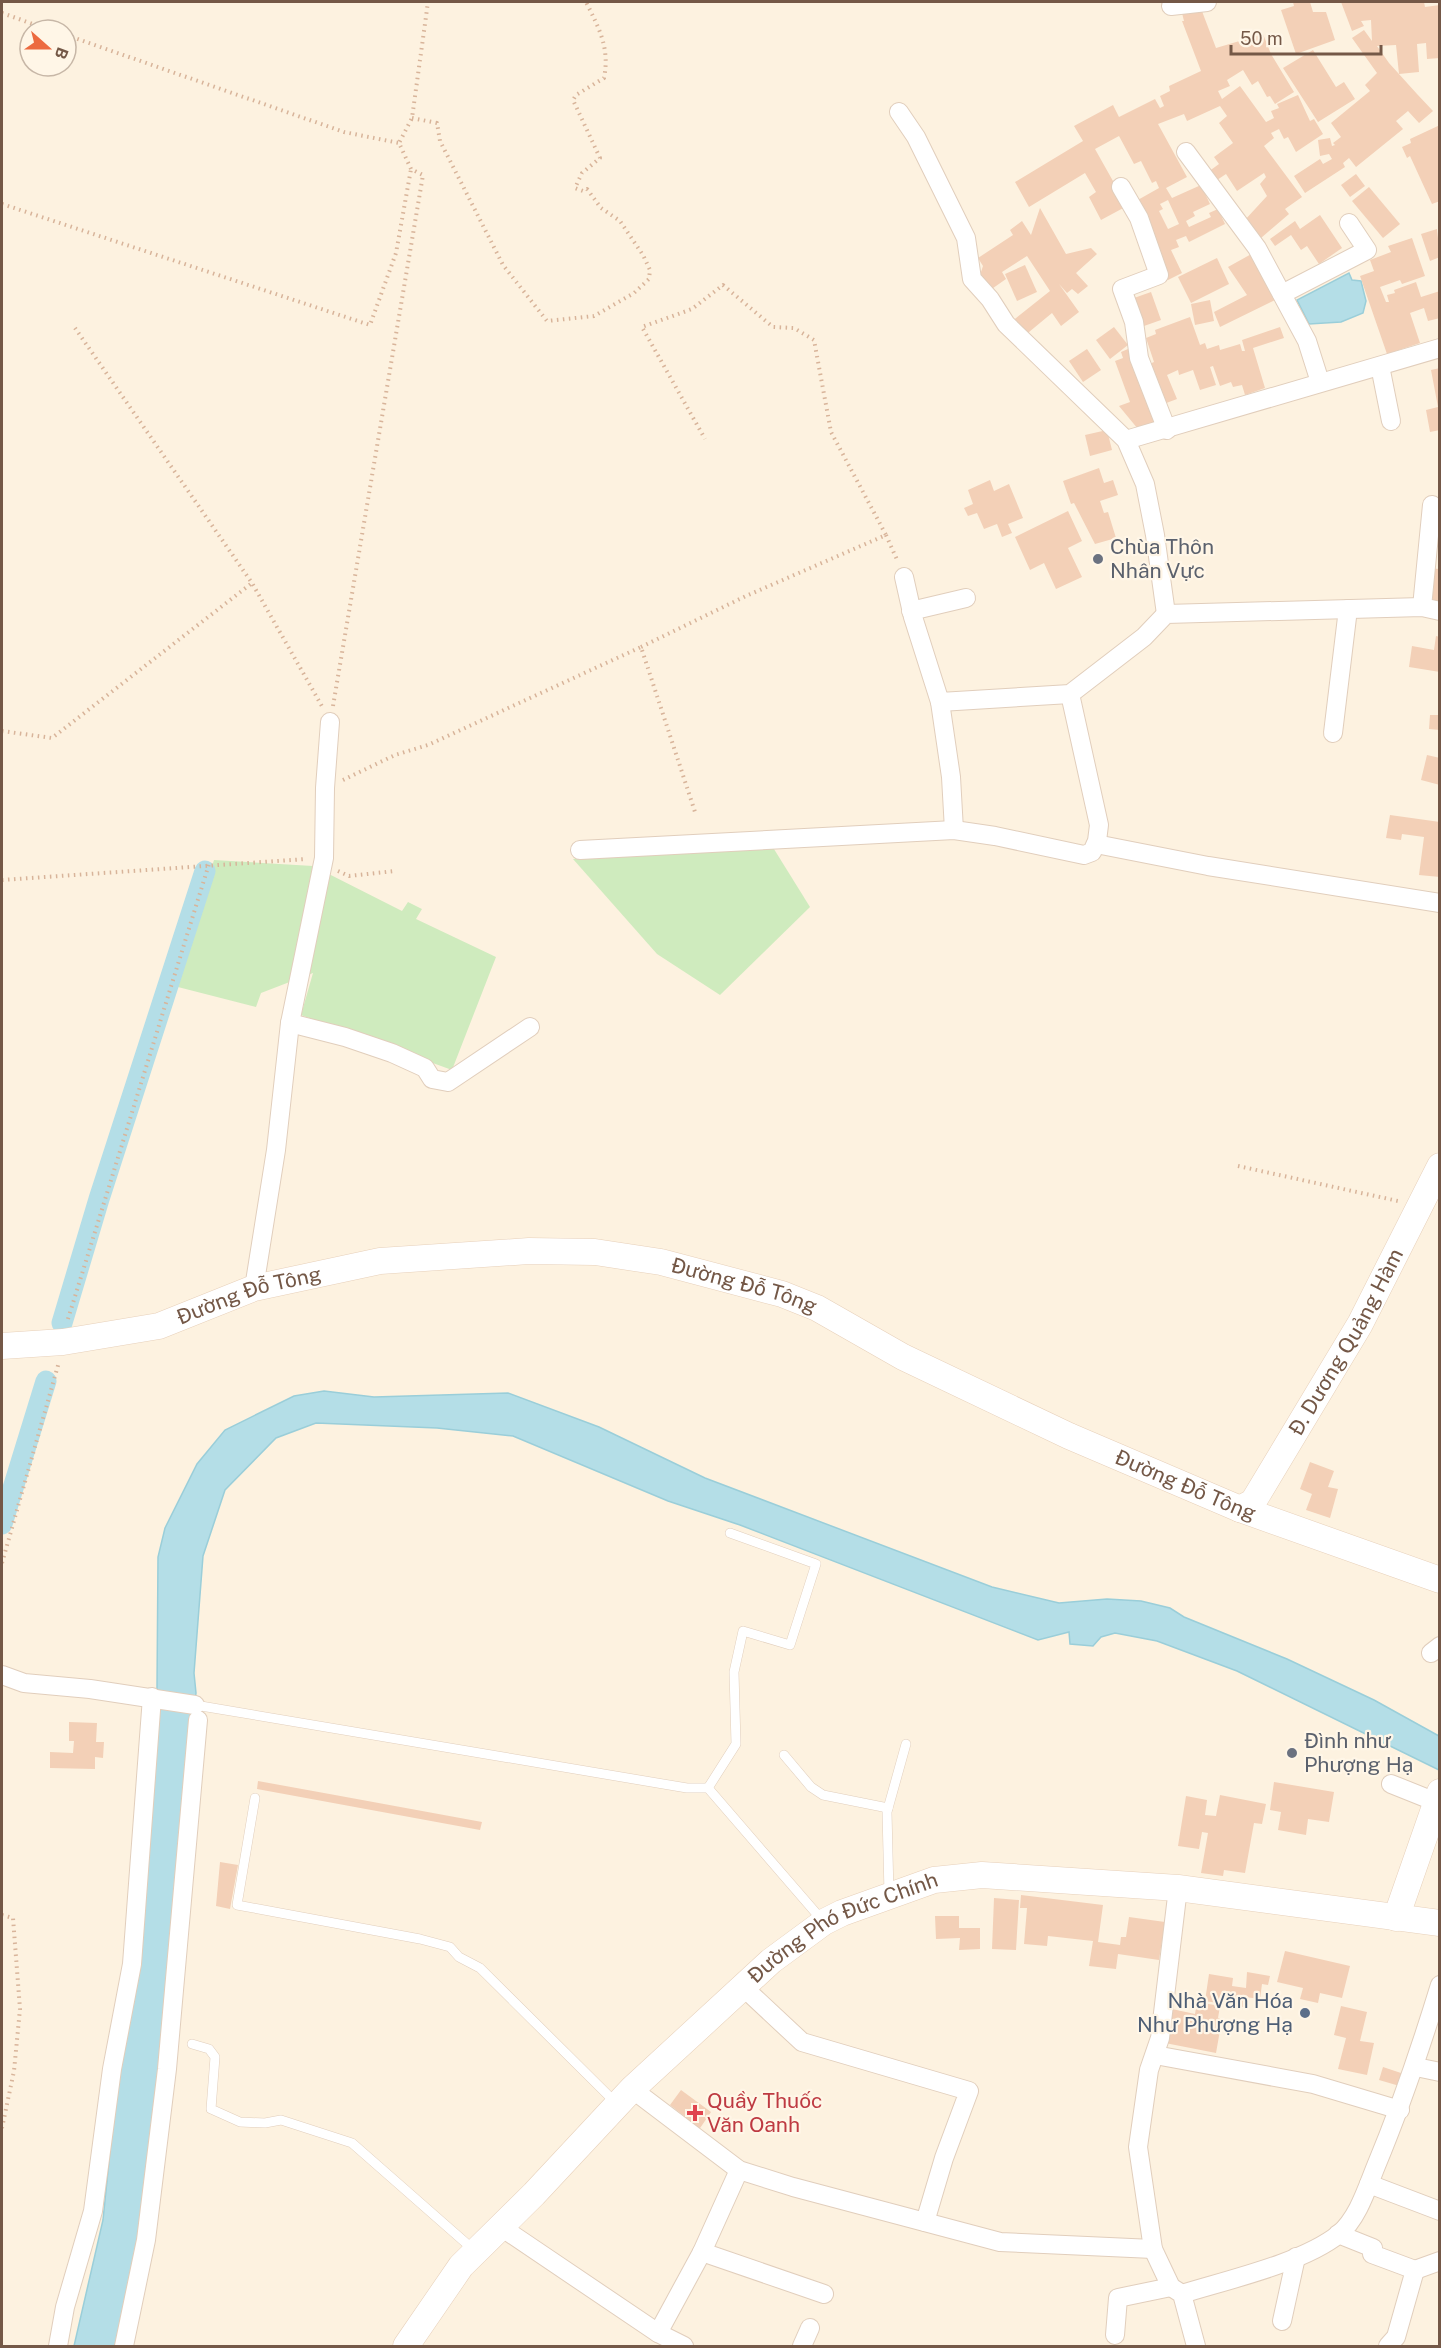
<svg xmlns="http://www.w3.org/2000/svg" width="1441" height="2348" viewBox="0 0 1441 2348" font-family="'Public Sans',sans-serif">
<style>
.green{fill:#cfebbe}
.water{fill:#b4dee7;stroke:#9aced9;stroke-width:1.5}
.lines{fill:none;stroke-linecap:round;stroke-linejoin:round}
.canal{stroke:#b4dee7;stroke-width:21}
.building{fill:#f3d0b7;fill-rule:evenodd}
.lane-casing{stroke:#e1cebc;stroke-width:10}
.street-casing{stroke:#e1cebc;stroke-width:20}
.secondary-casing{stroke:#e7d0ba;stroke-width:27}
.path{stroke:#d8b49a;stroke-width:4;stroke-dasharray:1.5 4.5;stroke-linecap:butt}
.lane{stroke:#fff;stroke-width:9}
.street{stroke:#fff;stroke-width:18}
.secondary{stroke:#fff;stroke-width:26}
.worship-dot{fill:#6b7280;stroke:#fff6e7;stroke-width:2}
.service-dot{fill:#5c6f8a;stroke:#fff6e7;stroke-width:2}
.health-dot{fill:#e0444e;stroke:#fff6e7;stroke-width:2}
.labels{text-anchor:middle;stroke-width:4.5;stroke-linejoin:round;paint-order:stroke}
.worship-label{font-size:21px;fill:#5b616d;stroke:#fff6e7;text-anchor:start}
.street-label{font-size:21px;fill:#745847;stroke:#fff6e7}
.service-label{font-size:21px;fill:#4e5e75;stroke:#fff6e7;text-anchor:end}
.health-label{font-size:21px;fill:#be3a42;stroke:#fff6e7;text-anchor:start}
</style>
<rect width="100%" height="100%" fill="#fdf2e0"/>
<g class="green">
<path d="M 764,833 L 810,907 L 720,995 L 657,954 L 573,859 Z"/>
<path d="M 214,860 L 313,866 L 402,911 L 408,902 L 422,909 L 416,919 L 496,957 L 452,1070 L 301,1015 L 313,973 L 261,993 L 256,1007 L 174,986 Z"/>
</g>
<g class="water">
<path d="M 1349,273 L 1352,280 L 1361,281 L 1366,301 L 1363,313 L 1341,322 L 1309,324 L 1297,300 Z"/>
<path d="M 324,1391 L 374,1397 L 508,1393 L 599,1427 L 705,1478 L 992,1587 L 1059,1603 L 1107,1599 L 1141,1601 L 1170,1608 L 1184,1617 L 1287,1659 L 1374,1700 L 1439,1736 L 1439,1770 L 1237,1671 L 1157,1641 L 1115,1633 L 1101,1637 L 1093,1646 L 1070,1644 L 1069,1632 L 1038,1640 L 740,1525 L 668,1501 L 513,1436 L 437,1428 L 316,1423 L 276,1438 L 225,1490 L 203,1556 L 194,1673 L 196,1693 L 188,1746 L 176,1923 L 140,2235 L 118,2346 L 74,2346 L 103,2220 L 157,1688 L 158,1557 L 165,1528 L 197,1464 L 225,1430 L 294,1396 Z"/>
</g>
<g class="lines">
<g class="canal">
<path d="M 62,1323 L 99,1199 L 205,871"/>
<path d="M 2,1524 L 46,1381"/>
</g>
</g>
<g class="building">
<path d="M 1293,2 L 1310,2 L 1313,12 L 1326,12 L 1335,40 L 1296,54 L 1281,10 L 1294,6 Z"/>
<path d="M 1341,2 L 1424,2 L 1425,7 L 1440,5 L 1440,58 L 1427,59 L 1426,43 L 1417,44 L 1419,72 L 1399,74 L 1396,45 L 1377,46 L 1389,63 L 1417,94 L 1433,111 L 1419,123 L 1408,111 L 1396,121 L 1403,129 L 1356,167 L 1349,158 L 1343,163 L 1345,167 L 1305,193 L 1294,176 L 1320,159 L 1323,164 L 1332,159 L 1329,154 L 1320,156 L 1318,140 L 1330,138 L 1332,146 L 1335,145 L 1333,143 L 1341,137 L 1331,123 L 1370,91 L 1365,85 L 1377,73 L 1352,38 L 1364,30 L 1372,41 L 1371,20 L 1361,21 L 1364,26 L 1352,31 Z"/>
<path d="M 1200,6 L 1216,48 L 1263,34 L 1271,54 L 1294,92 L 1275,104 L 1270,96 L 1267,97 L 1258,81 L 1252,85 L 1243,70 L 1227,80 L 1230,86 L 1218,91 L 1222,99 L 1240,86 L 1266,122 L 1274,118 L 1271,111 L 1279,108 L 1277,104 L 1298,95 L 1310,121 L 1314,119 L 1323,134 L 1296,152 L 1288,137 L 1284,139 L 1279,129 L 1271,133 L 1274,138 L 1264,146 L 1302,197 L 1285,209 L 1289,214 L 1261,238 L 1244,221 L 1267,196 L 1260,184 L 1266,177 L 1264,173 L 1237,191 L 1226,174 L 1214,182 L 1208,172 L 1219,164 L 1214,157 L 1233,143 L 1219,123 L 1227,116 L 1220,106 L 1187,121 L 1184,114 L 1158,124 L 1187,177 L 1166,188 L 1172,198 L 1201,185 L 1210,204 L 1193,212 L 1195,216 L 1186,221 L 1189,227 L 1211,217 L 1209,213 L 1218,209 L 1225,224 L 1189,242 L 1186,236 L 1176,240 L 1179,247 L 1171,250 L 1182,273 L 1168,280 L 1136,201 L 1159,188 L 1156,181 L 1152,183 L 1141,161 L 1134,164 L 1119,136 L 1095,149 L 1127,206 L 1101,220 L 1089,197 L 1096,192 L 1085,173 L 1029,207 L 1015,182 L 1083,141 L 1074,126 L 1113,105 L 1119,117 L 1155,99 L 1160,108 L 1164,106 L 1160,96 L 1170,91 L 1169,86 L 1201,71 L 1182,21 L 1184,21 L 1182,13 ZM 1168,200 L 1179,224 L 1168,229 L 1159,211 L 1163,209 L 1160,204 Z"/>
<path d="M 1313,50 L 1336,87 L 1344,82 L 1355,99 L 1318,122 L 1283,68 Z"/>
<path d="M 1440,125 L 1440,201 L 1432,204 L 1410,156 L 1407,158 L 1402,147 L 1411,143 L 1410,139 Z"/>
<path d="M 1356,174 L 1365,186 L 1350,197 L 1341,185 Z"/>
<path d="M 1369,187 L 1400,224 L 1383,238 L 1352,201 Z"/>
<path d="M 1040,208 L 1066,254 L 1091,248 L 1097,254 L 1076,273 L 1088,286 L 1078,294 L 1072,289 L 1067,293 L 1059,284 L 1079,312 L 1061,326 L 1052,313 L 1023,337 L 1011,322 L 1050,291 L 1027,256 L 1002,272 L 1006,279 L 986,293 L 978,281 L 983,266 L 978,258 L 1013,235 L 1010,230 L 1022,221 L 1031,235 Z"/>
<path d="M 1320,215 L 1342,248 L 1319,264 L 1307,246 L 1301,250 L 1291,235 L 1275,246 L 1270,239 L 1295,221 L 1300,229 Z"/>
<path d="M 1437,229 L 1440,257 L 1430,261 L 1421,234 Z"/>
<path d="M 1412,238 L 1425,276 L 1402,284 L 1400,280 L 1380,287 L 1386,302 L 1389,302 L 1387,295 L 1395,293 L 1394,290 L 1416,282 L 1421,297 L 1440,291 L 1440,318 L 1428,321 L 1424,308 L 1410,313 L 1420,343 L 1387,354 L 1360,276 L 1374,271 L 1370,260 L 1391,252 L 1388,246 Z"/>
<path d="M 1255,252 L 1279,298 L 1220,327 L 1214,312 L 1247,295 L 1228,267 Z"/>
<path d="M 1217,258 L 1229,284 L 1191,303 L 1178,277 Z"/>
<path d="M 1025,265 L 1037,292 L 1017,301 L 1005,274 Z"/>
<path d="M 1151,292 L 1161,320 L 1144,326 L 1134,298 Z"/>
<path d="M 1210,300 L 1214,321 L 1195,325 L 1191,304 Z"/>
<path d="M 1190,317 L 1200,345 L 1205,343 L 1207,349 L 1219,345 L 1220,350 L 1240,344 L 1242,351 L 1245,351 L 1242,340 L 1280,327 L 1284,338 L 1253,348 L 1265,388 L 1245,395 L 1242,385 L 1233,387 L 1231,382 L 1220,386 L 1213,366 L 1210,367 L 1216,385 L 1200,390 L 1193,370 L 1179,375 L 1178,370 L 1167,375 L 1177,399 L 1161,405 L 1145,366 L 1154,362 L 1146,338 L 1156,334 L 1155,330 Z"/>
<path d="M 1114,327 L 1128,345 L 1110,359 L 1096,340 Z"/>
<path d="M 1087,349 L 1101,370 L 1083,382 L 1069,361 Z"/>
<path d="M 1128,349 L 1160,421 L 1138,429 L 1119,406 L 1130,402 L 1115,361 L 1123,358 L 1121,352 Z"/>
<path d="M 1440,368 L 1440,430 L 1430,432 L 1426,410 L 1438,407 L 1431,370 Z"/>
<path d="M 1107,430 L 1112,450 L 1090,456 L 1085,435 Z"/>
<path d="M 1099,468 L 1104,483 L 1113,480 L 1118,495 L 1100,501 L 1104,513 L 1108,512 L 1116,538 L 1095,544 L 1074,503 L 1071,504 L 1063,481 Z"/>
<path d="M 990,480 L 994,491 L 1009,484 L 1023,518 L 1008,524 L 1012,533 L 1002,537 L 997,524 L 984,529 L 977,513 L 968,516 L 964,508 L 973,504 L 968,490 Z"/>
<path d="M 1068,511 L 1082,541 L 1068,548 L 1082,577 L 1056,589 L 1044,563 L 1030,570 L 1015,537 Z"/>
<path d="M 1426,568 L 1440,569 L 1440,602 L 1432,602 L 1434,583 L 1425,582 Z"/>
<path d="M 1436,636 L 1440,637 L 1440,672 L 1409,667 L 1412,646 L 1434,650 Z"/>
<path d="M 1430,715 L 1440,715 L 1440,730 L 1429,729 Z"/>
<path d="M 1427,755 L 1440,758 L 1440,785 L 1421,780 Z"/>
<path d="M 1390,815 L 1440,822 L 1440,877 L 1419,875 L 1424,837 L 1402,834 L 1401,840 L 1386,838 Z"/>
<path d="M 1310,1462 L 1334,1471 L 1328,1487 L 1338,1489 L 1330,1518 L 1306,1510 L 1312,1494 L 1300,1489 Z"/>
<path d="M 69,1722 L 97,1723 L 96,1742 L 104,1742 L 103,1758 L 95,1757 L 95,1769 L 50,1768 L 50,1752 L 73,1753 L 74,1741 L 69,1741 Z"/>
<path d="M 258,1781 L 335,1795 L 482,1822 L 480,1830 L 257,1789 Z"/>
<path d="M 1274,1782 L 1334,1792 L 1329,1822 L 1308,1819 L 1306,1835 L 1278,1830 L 1281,1812 L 1270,1810 Z"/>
<path d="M 1220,1795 L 1266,1804 L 1262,1824 L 1254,1823 L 1245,1873 L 1224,1870 L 1223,1876 L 1201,1873 L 1208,1833 L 1202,1832 L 1199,1849 L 1178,1846 L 1186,1796 L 1207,1800 L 1205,1815 L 1216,1816 Z"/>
<path d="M 220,1862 L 238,1865 L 230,1909 L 216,1906 Z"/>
<path d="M 1021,1895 L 1103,1905 L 1098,1942 L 1120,1945 L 1121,1937 L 1126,1937 L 1129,1917 L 1165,1922 L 1159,1960 L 1118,1954 L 1116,1969 L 1089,1966 L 1093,1941 L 1048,1936 L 1047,1946 L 1024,1944 L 1027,1908 L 1020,1908 Z"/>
<path d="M 994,1898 L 1019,1900 L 1016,1950 L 992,1949 Z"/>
<path d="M 935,1916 L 959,1916 L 959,1928 L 980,1928 L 980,1949 L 959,1950 L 960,1938 L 936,1939 Z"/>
<path d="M 1285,1951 L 1350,1966 L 1342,1998 L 1320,1993 L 1318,2003 L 1300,1999 L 1303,1988 L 1277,1982 Z"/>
<path d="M 1247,1972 L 1270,1976 L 1268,1985 L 1262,1984 L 1260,1999 L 1245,1997 L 1243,2007 L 1205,2001 L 1209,1974 L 1233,1978 L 1232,1986 L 1246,1988 Z"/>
<path d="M 1197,2002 L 1220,2006 L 1218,2018 L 1222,2019 L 1216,2053 L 1165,2043 L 1172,2009 L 1195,2014 Z"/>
<path d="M 1341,2006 L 1367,2012 L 1360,2041 L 1374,2043 L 1367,2075 L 1338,2069 L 1346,2038 L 1334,2035 Z"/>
<path d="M 1383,2067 L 1407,2075 L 1403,2087 L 1379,2080 Z"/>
<path d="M 681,2090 L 711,2112 L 696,2134 L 680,2122 L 684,2116 L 670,2105 Z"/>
</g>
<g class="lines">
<g class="lane-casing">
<g id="lane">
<path d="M 195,1705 L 687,1788 L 708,1788 L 822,1920"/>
<path d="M 784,1755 L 811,1787 L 823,1795 L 888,1808"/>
<path d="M 708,1788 L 736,1744 L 734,1672 L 743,1631 L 790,1645 L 816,1564 L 730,1533"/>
<path d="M 255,1798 L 237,1905 L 420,1939 L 450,1947 L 459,1957 L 480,1968 L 616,2103"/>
<path d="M 889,1894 L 887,1812 L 906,1744"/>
<path d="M 192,2044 L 209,2049 L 215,2057 L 211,2109 L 240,2122 L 265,2123 L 281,2120 L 352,2143 L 475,2251"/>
</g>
</g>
<g class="street-casing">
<g id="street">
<path d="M 1171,6 L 1207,2"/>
<path d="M 899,112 L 916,137 L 966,238 L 972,279 L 990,299 L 1006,324 L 1126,440 L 1145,484 L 1155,535 L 1166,614"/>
<path d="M 1186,152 L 1257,248 L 1307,341 L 1320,382"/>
<path d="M 1121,187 L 1139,218 L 1159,275 L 1122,289 L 1134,322 L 1139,358 L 1167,430"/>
<path d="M 1282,294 L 1367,250 L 1349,223"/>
<path d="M 1380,366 L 1391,421"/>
<path d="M 1126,440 L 1440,348"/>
<path d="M 904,577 L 913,617 L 940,702 L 1070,694 L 1144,637 L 1166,614 L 1422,607 L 1440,611"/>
<path d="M 1422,607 L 1432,505"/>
<path d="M 911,611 L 966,598"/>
<path d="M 940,702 L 951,777 L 954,830"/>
<path d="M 1333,733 L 1348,609"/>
<path d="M 1096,844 L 1208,866 L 1440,903"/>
<path d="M 580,850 L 954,830 L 995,836 L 1084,855 L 1092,852 L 1097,841 L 1099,825 L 1070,694"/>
<path d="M 290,1023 L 345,1037 L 392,1053 L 425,1068 L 432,1079 L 448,1082 L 530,1027"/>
<path d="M 254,1288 L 276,1150 L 290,1023 L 324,858 L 325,788 L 330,722"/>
<path d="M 1431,1653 L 1440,1646"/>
<path d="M 2,1675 L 24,1683 L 90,1689 L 195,1705"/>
<path d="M 1391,1784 L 1436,1802"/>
<path d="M 1178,1888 L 1160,2038 L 1149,2070 L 1138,2147 L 1153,2249 L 1171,2287 L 1182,2294 L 1196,2346"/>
<path d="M 742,1986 L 802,2042 L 969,2091 L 944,2158 L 925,2222"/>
<path d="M 1155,2055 L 1313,2084 L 1400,2110"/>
<path d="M 1416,2067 L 1440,2072"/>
<path d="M 632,2089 L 739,2170 L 793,2187 L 1000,2242 L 1153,2249"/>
<path d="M 739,2170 L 702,2252 L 824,2294"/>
<path d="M 1369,2184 L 1440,2211"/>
<path d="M 501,2227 L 658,2333 L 684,2346"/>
<path d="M 1338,2234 L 1373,2248 L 1372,2254 L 1415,2270 L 1396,2337 L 1388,2346"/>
<path d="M 1415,2270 L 1440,2261"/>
<path d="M 1182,2294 C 1227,2280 1303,2263 1339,2234 C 1358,2218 1367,2188 1376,2166 C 1401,2106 1421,2047 1440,1985"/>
<path d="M 1282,2321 L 1296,2257"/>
<path d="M 658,2333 L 702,2252"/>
<path d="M 1115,2335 L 1118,2298 L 1171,2287"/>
<path d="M 58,2346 L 65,2307 L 93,2211 L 112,2069 L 132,1964 L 152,1697"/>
<path d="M 124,2346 L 146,2240 L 167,2069 L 198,1720"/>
<path d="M 802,2346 L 810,2328"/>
</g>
</g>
<g class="secondary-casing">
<g id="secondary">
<path id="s1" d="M 2,1346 L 63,1342 L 159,1326 L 254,1288 L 380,1261 L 529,1251 L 595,1252 L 661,1262 L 782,1294 L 817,1308 L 903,1357 L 1069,1436 L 1240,1509 L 1440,1580"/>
<path id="s2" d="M 1240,1509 L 1253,1502 L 1360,1324 L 1440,1166"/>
<path d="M 1396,1918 L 1440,1792"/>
<path id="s3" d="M 406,2346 L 461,2266 L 534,2194 L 632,2089 L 771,1961 L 824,1922 L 842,1913 L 934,1880 L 982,1875 L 1178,1888 L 1440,1923"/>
</g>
</g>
<g class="path">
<path d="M 2,13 L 50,30"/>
<path d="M 66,35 L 344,132 L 399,143"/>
<path d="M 412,118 L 437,123 L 440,141 L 503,265 L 547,321 L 594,316 L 634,293 L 649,279 L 650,270 L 643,255 L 620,221 L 601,208 L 587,189 L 583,191 L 575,188 L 582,173 L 600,158 L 573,100 L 576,95 L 604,78 C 610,48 599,28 586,2"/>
<path d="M 2,204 L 370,325 L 396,253 L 411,169"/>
<path d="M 75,328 L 252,583 L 323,708"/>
<path d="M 886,535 L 898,562"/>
<path d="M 641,647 L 746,596 L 886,535 L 831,432 L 814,340 L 794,328 L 773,327 L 723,285 L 692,309 L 642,327 L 705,439"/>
<path d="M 333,706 L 423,175 L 411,169 L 399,143 L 412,118 L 428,2"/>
<path d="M 2,731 L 52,738 L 252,583"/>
<path d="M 343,780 L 395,755 L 428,745 L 641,647 L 696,815"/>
<path d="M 338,871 L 349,876 L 395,871"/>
<path d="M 2,880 L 306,859"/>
<path d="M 1238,1166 L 1398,1201"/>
<path d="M 68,1319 L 209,864"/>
<path d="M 2,1563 L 59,1362"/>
<path d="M 2,1915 L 13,1918 L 20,2009 L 14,2071 L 2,2128"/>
</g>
<use href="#lane" class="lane"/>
<use href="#street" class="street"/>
<use href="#secondary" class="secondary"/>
</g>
<g class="worship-dot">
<circle cx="1098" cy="559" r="6"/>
<circle cx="1292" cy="1753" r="6"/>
</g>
<circle class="service-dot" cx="1305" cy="2013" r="6"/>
<path class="health-dot" d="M692 2104h6v6h6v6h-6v6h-6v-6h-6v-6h6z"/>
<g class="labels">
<g class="worship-label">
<text x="1110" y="554">Chùa Thôn<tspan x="1110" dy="24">Nhân Vực</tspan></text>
<text x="1304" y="1748">Đình như<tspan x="1304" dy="24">Phượng Hạ</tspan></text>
</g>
<g class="street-label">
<text dy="7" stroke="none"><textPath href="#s1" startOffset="758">Đường Đỗ Tông</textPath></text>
<text dy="7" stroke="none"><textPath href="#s1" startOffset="254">Đường Đỗ Tông</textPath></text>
<text dy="7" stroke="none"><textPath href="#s2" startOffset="200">Đ. Dương Quảng Hàm</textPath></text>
<text dy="7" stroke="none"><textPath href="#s1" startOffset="1244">Đường Đỗ Tông</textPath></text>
<text dy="7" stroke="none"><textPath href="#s3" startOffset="612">Đường Phó Đức Chính</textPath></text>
</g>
<g class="service-label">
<text x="1293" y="2008">Nhà Văn Hóa<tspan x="1293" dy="24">Như Phượng Hạ</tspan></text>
</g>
<g class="health-label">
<text x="707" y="2108">Quầy Thuốc<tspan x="707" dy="24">Văn Oanh</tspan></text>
</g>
</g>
<rect width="1441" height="2348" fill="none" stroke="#745847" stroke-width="6"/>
<g transform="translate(48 48) rotate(111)"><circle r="28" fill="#fff6e7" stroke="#c7b7a7" stroke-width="1.5"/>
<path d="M0-4.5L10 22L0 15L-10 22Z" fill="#ec6a40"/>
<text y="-9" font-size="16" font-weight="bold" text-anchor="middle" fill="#745847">B</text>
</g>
<path d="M1231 45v9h150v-9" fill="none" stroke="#745847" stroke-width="3"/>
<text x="1240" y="45" font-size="18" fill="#745847" stroke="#fff6e7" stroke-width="4.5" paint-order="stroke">50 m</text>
</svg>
